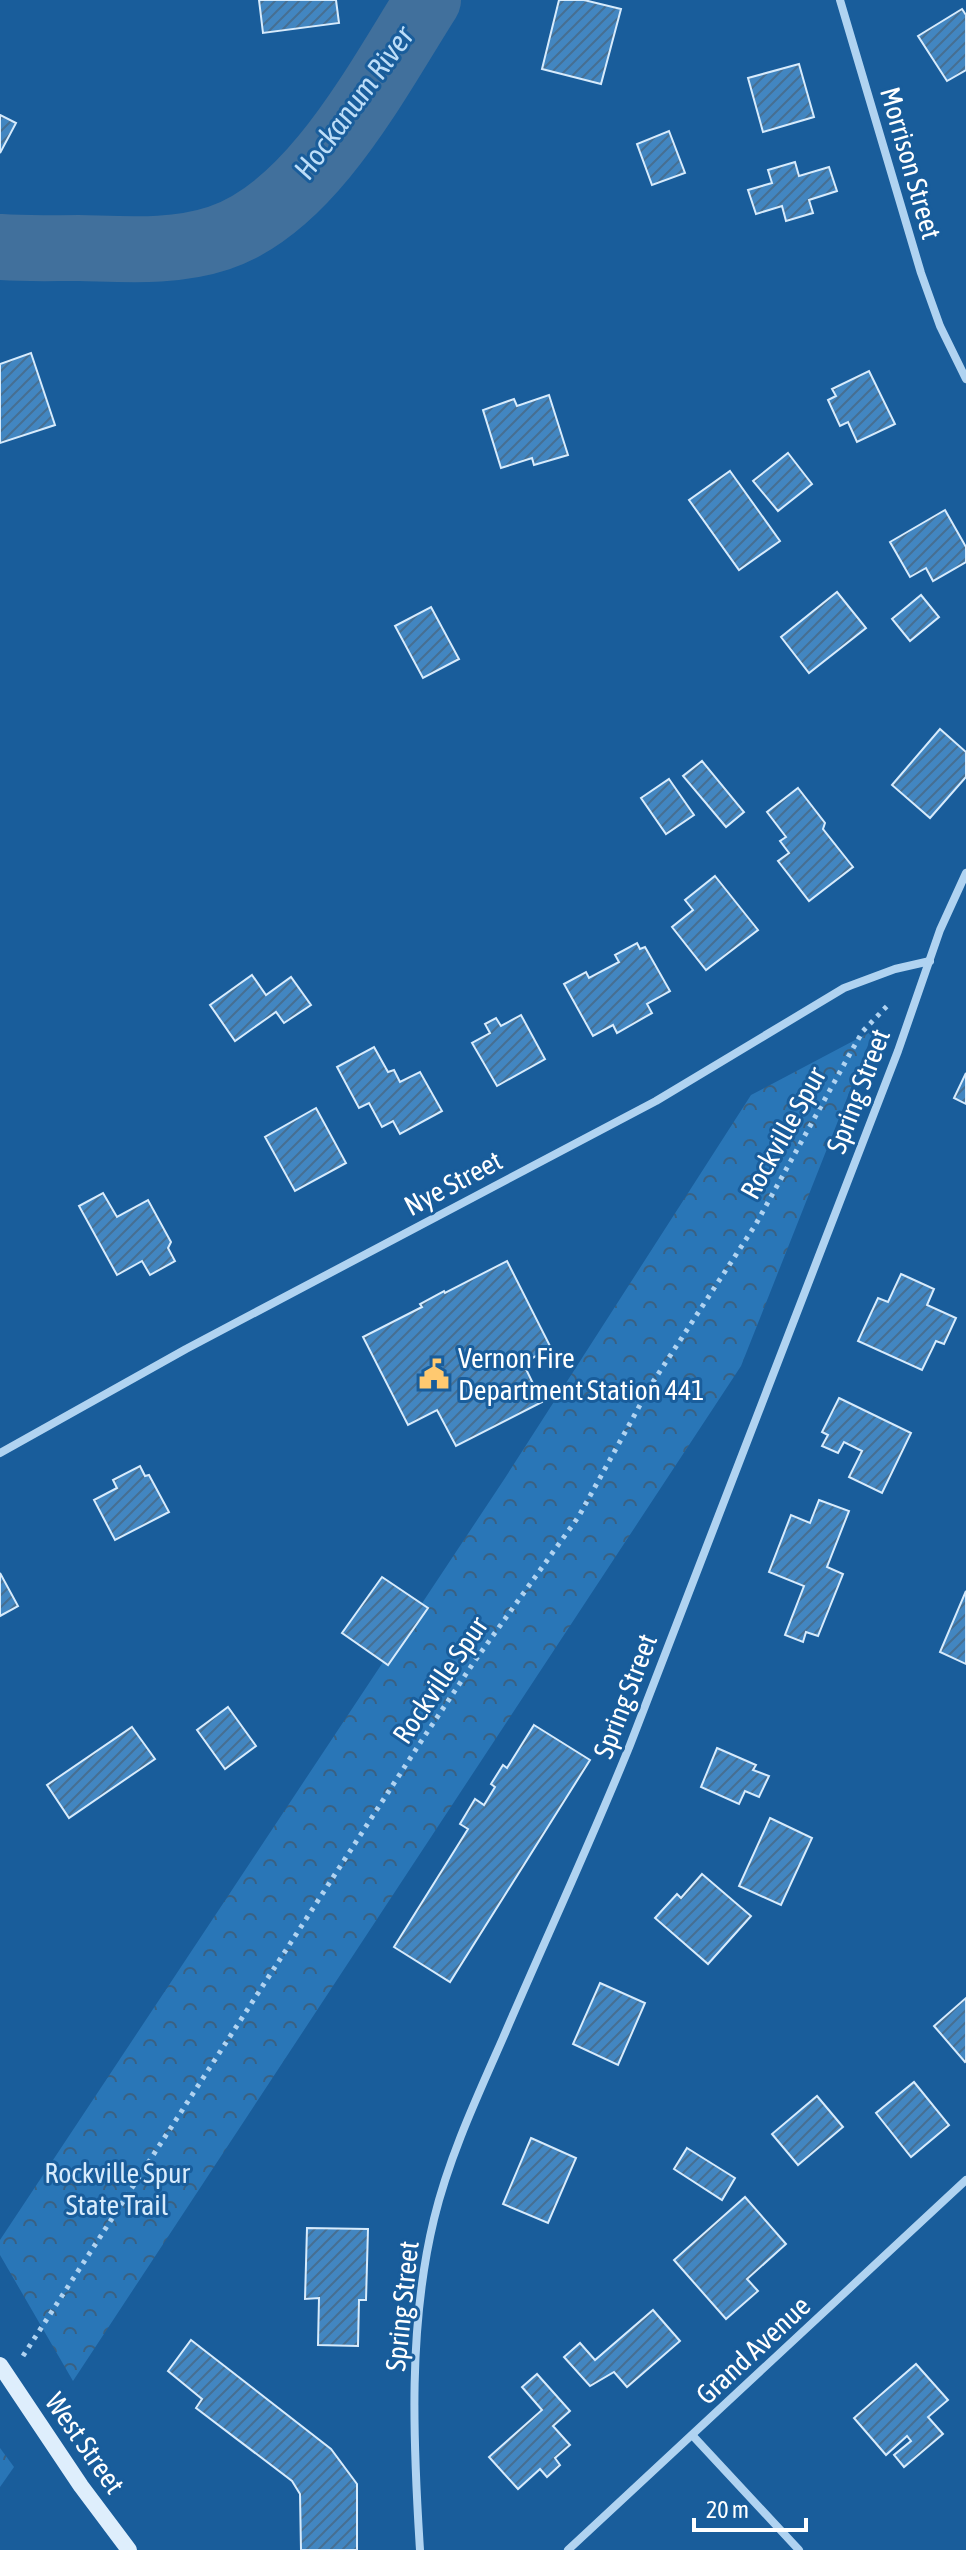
<svg xmlns="http://www.w3.org/2000/svg" width="966" height="2550" viewBox="0 0 966 2550" font-family="'Asap Condensed',sans-serif">
<style>
.park{fill:url(#park-crowns)}
.lines{fill:none;stroke-linecap:round;stroke-linejoin:round}
.river{stroke:#41709c;stroke-width:66}
.building{fill:url(#building-hatch);stroke:#d7ebfc;stroke-width:2}
.path{stroke:#b0d3f1;stroke-width:5;stroke-dasharray:4 6;stroke-linecap:butt}
.street{stroke:#b0d3f1;stroke-width:8}
.secondary{stroke:#deeefc;stroke-width:16}
.labels{text-anchor:middle;stroke-width:6;stroke-linejoin:round;paint-order:stroke}
.street-label{font-size:28px;fill:#fff;stroke:#195d9b}
.poi-label{font-size:28px;fill:#fff;stroke:#195d9b;text-anchor:start}
.park-label{font-size:28px;fill:#d7ebfc;stroke:#195d9b}
.water-label{font-size:30px;font-style:italic;fill:#bcddf8;stroke:#195d9b}
</style>
<defs>
<pattern id="park-crowns" width="20" height="18" patternUnits="userSpaceOnUse" patternTransform="scale(2)"><rect width="20" height="18" fill="#2976b7"/><path d="M2 6a3 3 0 1 1 6 0M12 15a3 3 0 1 1 6 0" fill="none" stroke="#3a6182"/></pattern>
<pattern id="building-hatch" width="6" height="6" patternUnits="userSpaceOnUse" patternTransform="scale(2)"><rect width="6" height="6" fill="#4286c1"/><path d="M-1 1l2-2M0 6l6-6M5 7l2-2" fill="none" stroke="#466f92"/></pattern>
</defs>
<rect width="100%" height="100%" fill="#195d9b"/>
<g class="park">
<path d="M 874,1030 L 741,1366 L 73,2381 L 0,2255 L 0,2240 L 505,1478 L 751,1095 Z"/>
<path d="M 0,2448 L 14,2467 L 0,2487 Z"/>
</g>
<g class="lines">
<path class="river" d="M 0,247 C 26,249 53,248 79,248 C 126,249 174,253 219,238 C 312,207 377,80 428,0"/>
</g>
<g class="building">
<path d="M 259,0 L 336,0 L 339,23 L 263,33 Z"/>
<path d="M 559,0 L 584,0 L 621,9 L 601,84 L 542,69 Z"/>
<path d="M 962,9 L 966,15 L 966,70 L 947,81 L 918,36 Z"/>
<path d="M 799,64 L 814,117 L 763,132 L 748,78 Z"/>
<path d="M 0,115 L 16,123 L 0,153 Z"/>
<path d="M 669,131 L 685,173 L 652,185 L 637,144 Z"/>
<path d="M 795,162 L 799,176 L 829,167 L 837,191 L 809,200 L 813,213 L 786,221 L 782,206 L 756,214 L 748,190 L 772,183 L 768,170 Z"/>
<path d="M 31,353 L 55,425 L 0,443 L 0,364 Z"/>
<path d="M 869,371 L 895,424 L 857,442 L 848,422 L 840,426 L 828,400 L 836,396 L 832,389 Z"/>
<path d="M 549,395 L 568,455 L 534,465 L 532,458 L 501,468 L 483,410 L 514,399 L 517,406 Z"/>
<path d="M 788,453 L 812,484 L 778,511 L 753,481 Z"/>
<path d="M 730,471 L 780,541 L 739,570 L 689,500 Z"/>
<path d="M 945,510 L 966,547 L 966,562 L 933,581 L 926,568 L 910,577 L 890,542 Z"/>
<path d="M 837,592 L 866,628 L 809,673 L 781,637 Z"/>
<path d="M 921,595 L 939,617 L 910,641 L 892,619 Z"/>
<path d="M 431,607 L 459,659 L 423,678 L 395,626 Z"/>
<path d="M 940,729 L 966,752 L 966,777 L 930,818 L 892,785 Z"/>
<path d="M 702,761 L 744,812 L 726,827 L 683,776 Z"/>
<path d="M 669,779 L 694,815 L 666,834 L 641,798 Z"/>
<path d="M 798,788 L 825,823 L 823,829 L 853,867 L 809,901 L 778,861 L 789,853 L 780,841 L 786,837 L 767,812 Z"/>
<path d="M 715,876 L 758,930 L 706,970 L 672,927 L 693,910 L 685,900 Z"/>
<path d="M 637,943 L 640,949 L 645,947 L 670,991 L 647,1004 L 652,1013 L 617,1033 L 613,1025 L 593,1036 L 564,984 L 586,972 L 589,978 L 619,962 L 615,955 Z"/>
<path d="M 252,975 L 266,995 L 291,977 L 311,1005 L 284,1023 L 276,1012 L 235,1041 L 210,1005 Z"/>
<path d="M 521,1015 L 545,1059 L 497,1086 L 472,1043 L 490,1033 L 485,1024 L 496,1018 L 501,1026 Z"/>
<path d="M 374,1047 L 388,1072 L 394,1070 L 400,1082 L 420,1072 L 442,1111 L 400,1134 L 393,1121 L 382,1127 L 369,1103 L 359,1108 L 337,1067 Z"/>
<path d="M 966,1073 L 966,1104 L 954,1098 Z"/>
<path d="M 316,1108 L 346,1163 L 295,1191 L 265,1137 Z"/>
<path d="M 103,1193 L 117,1217 L 148,1200 L 171,1242 L 168,1248 L 175,1261 L 150,1275 L 142,1261 L 117,1275 L 79,1206 Z"/>
<path d="M 507,1261 L 551,1348 L 523,1363 L 542,1402 L 456,1446 L 437,1410 L 408,1425 L 363,1337 L 422,1307 L 420,1304 L 444,1291 L 445,1293 Z"/>
<path d="M 901,1274 L 934,1289 L 927,1305 L 956,1318 L 944,1344 L 936,1341 L 922,1370 L 858,1341 L 878,1298 L 888,1302 Z"/>
<path d="M 839,1398 L 911,1433 L 882,1493 L 849,1477 L 862,1451 L 844,1442 L 838,1453 L 822,1446 L 828,1435 L 822,1432 Z"/>
<path d="M 140,1466 L 145,1476 L 149,1475 L 169,1512 L 115,1540 L 94,1500 L 117,1488 L 113,1480 Z"/>
<path d="M 819,1500 L 849,1511 L 827,1567 L 843,1574 L 818,1636 L 806,1632 L 803,1642 L 785,1635 L 804,1586 L 769,1572 L 791,1515 L 810,1523 Z"/>
<path d="M 0,1573 L 18,1606 L 0,1616 Z"/>
<path d="M 382,1577 L 428,1608 L 388,1665 L 342,1633 Z"/>
<path d="M 966,1591 L 966,1664 L 940,1652 Z"/>
<path d="M 228,1707 L 256,1746 L 225,1769 L 197,1730 Z"/>
<path d="M 534,1725 L 590,1760 L 450,1982 L 394,1947 L 468,1829 L 460,1824 L 475,1799 L 484,1805 L 495,1787 L 491,1784 L 503,1765 L 507,1768 Z"/>
<path d="M 132,1727 L 155,1759 L 69,1818 L 47,1785 Z"/>
<path d="M 717,1748 L 756,1765 L 753,1770 L 769,1776 L 759,1797 L 745,1791 L 739,1804 L 701,1787 Z"/>
<path d="M 770,1818 L 812,1838 L 781,1905 L 739,1886 Z"/>
<path d="M 702,1874 L 751,1916 L 708,1964 L 655,1918 L 677,1894 L 681,1898 Z"/>
<path d="M 600,1983 L 645,2003 L 618,2065 L 573,2044 Z"/>
<path d="M 966,1998 L 966,2061 L 965,2062 L 934,2026 Z"/>
<path d="M 914,2082 L 949,2125 L 911,2157 L 876,2113 Z"/>
<path d="M 817,2096 L 843,2127 L 798,2165 L 772,2134 Z"/>
<path d="M 531,2138 L 576,2158 L 548,2223 L 503,2204 Z"/>
<path d="M 687,2148 L 735,2178 L 722,2200 L 674,2169 Z"/>
<path d="M 745,2197 L 786,2244 L 747,2279 L 758,2291 L 726,2319 L 674,2260 Z"/>
<path d="M 307,2228 L 368,2229 L 366,2300 L 359,2300 L 358,2346 L 318,2345 L 319,2298 L 305,2299 Z"/>
<path d="M 653,2310 L 680,2341 L 627,2387 L 614,2372 L 590,2386 L 564,2357 L 580,2343 L 595,2360 Z"/>
<path d="M 191,2340 L 331,2449 L 357,2484 L 357,2550 L 301,2550 L 300,2494 L 292,2481 L 196,2408 L 202,2399 L 168,2371 Z"/>
<path d="M 916,2364 L 948,2400 L 928,2417 L 943,2434 L 904,2467 L 894,2455 L 911,2441 L 907,2436 L 886,2455 L 854,2418 Z"/>
<path d="M 537,2374 L 570,2411 L 553,2426 L 570,2445 L 555,2458 L 560,2465 L 547,2477 L 540,2469 L 518,2489 L 489,2457 L 542,2410 L 522,2387 Z"/>
</g>
<g class="lines">
<path class="path" d="M 23,2356 L 422,1740 L 474,1662 L 579,1516 L 651,1385 L 756,1224 L 852,1050 L 863,1031 L 888,1005"/>
<g class="street">
<path d="M 840,0 L 921,273 L 940,326 L 966,379"/>
<path d="M 0,1453 L 186,1349 L 656,1101 L 844,988 L 895,969 L 930,961"/>
<path d="M 693,2436 L 799,2550"/>
<path d="M 420,2550 C 413,2441 408,2326 434,2219 C 449,2157 477,2097 503,2038 C 545,1940 590,1844 630,1745 L 898,1051 L 940,930 L 966,873"/>
<path d="M 568,2550 L 966,2180"/>
</g>
<path class="secondary" d="M 0,2365 L 81,2486 L 129,2550"/>
</g>
<defs>
<g id="civic-bare" transform="scale(2.4)"><path d="M-.6-6.5H3V-4.5H.6V-3L4-1V1h2V6H-6V1h2V-1L-.6-3ZM-1.2 2.5V6h2.4V2.5Z" fill="#ffc970" stroke="#195d9b" stroke-width="2.5" paint-order="stroke"/></g>
</defs>
<g fill-rule="evenodd">
<use href="#civic-bare" x="434" y="1374"/>
</g>
<g class="labels">
<g class="street-label">
<text transform="translate(911 163) rotate(74)" y="10">Morrison Street</text>
<text transform="translate(858 1091) rotate(-69)" y="10">Spring Street</text>
<text transform="translate(783 1133) rotate(-61)" y="10">Rockville Spur</text>
<text transform="translate(453 1183) rotate(-28)" y="10">Nye Street</text>
<text transform="translate(440 1680) rotate(-56)" y="10">Rockville Spur</text>
<text transform="translate(625 1696) rotate(-69)" y="10">Spring Street</text>
<text transform="translate(402 2306) rotate(-84)" y="10">Spring Street</text>
<text transform="translate(753 2350) rotate(-43)" y="10">Grand Avenue</text>
<text transform="translate(85 2443) rotate(55)" y="10">West Street</text>
</g>
<g class="poi-label">
<text x="458" y="1368">Vernon Fire<tspan x="458" dy="32">Department Station 441</tspan></text>
</g>
<g class="park-label">
<text x="117" y="2183">Rockville Spur<tspan x="117" dy="32">State Trail</tspan></text>
</g>
<g class="water-label">
<text transform="translate(354 103) rotate(-54)" y="10">Hockanum River</text>
</g>
</g>
<path d="M694 2518v12h112v-12" fill="none" stroke="#ffffff" stroke-width="4"/>
<text x="706" y="2518" font-size="24" fill="#ffffff" stroke="#195d9b" stroke-width="6" paint-order="stroke">20 m</text>
</svg>
